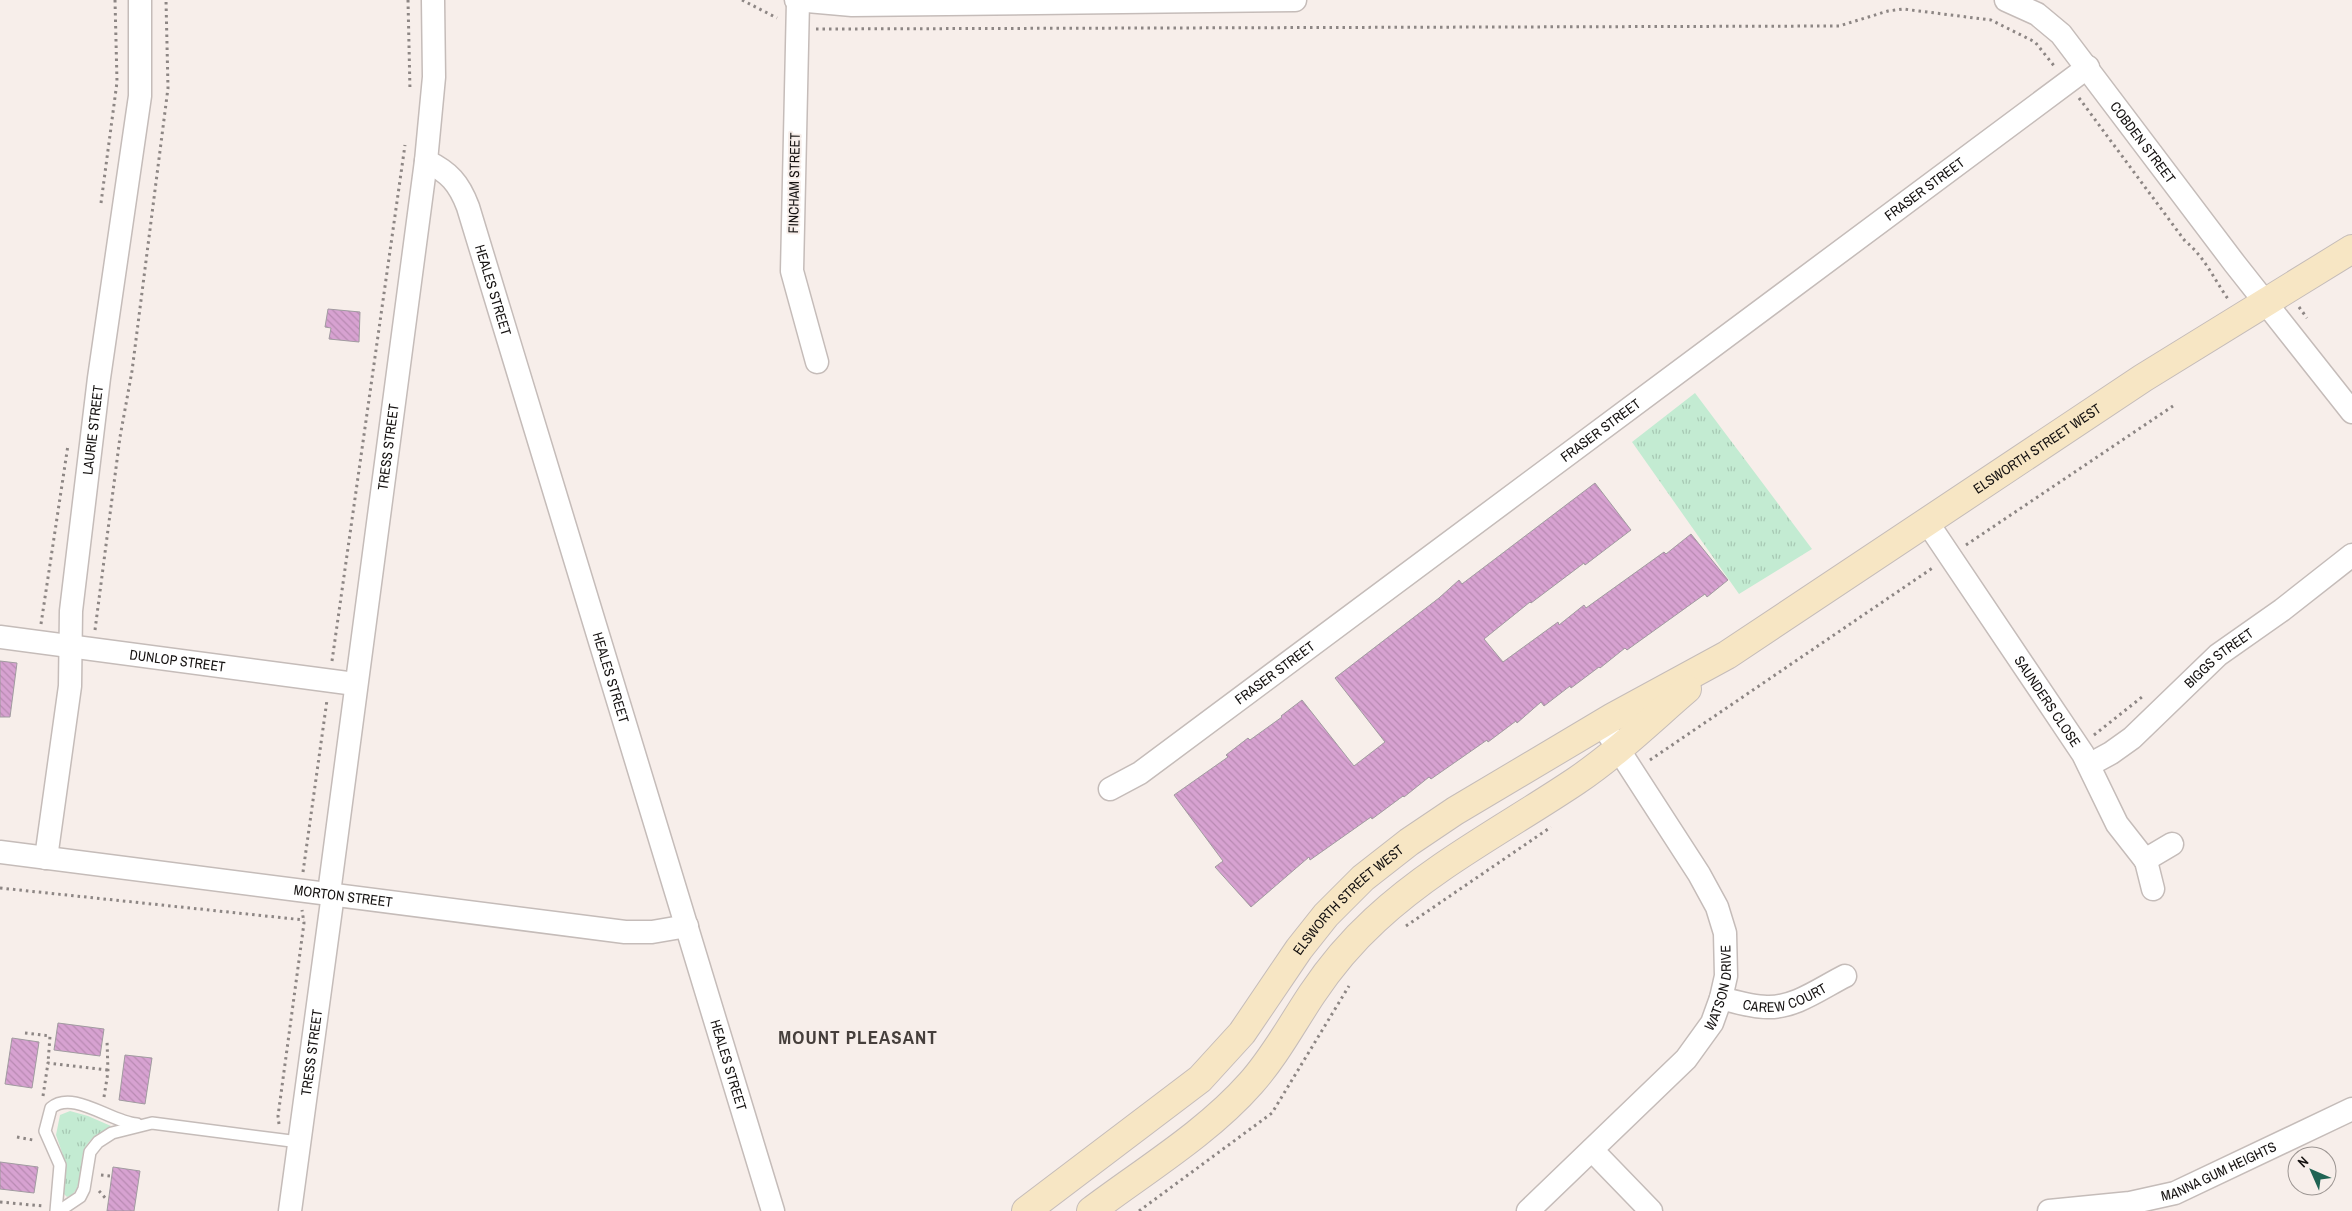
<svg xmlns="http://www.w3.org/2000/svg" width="2352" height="1211" viewBox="0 0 2352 1211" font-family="'Archivo Narrow',sans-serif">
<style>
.grass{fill:url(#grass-tufts)}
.building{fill:url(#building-back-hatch);stroke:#a19ba0}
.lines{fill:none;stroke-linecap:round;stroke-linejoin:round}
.lane-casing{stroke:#c5bcb9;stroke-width:14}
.street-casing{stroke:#c5bcb9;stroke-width:25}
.secondary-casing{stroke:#c5bcb9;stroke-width:30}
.path{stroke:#8d8684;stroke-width:3;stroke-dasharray:2.5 4;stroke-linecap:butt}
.lane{stroke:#fff;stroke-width:11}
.street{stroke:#fff;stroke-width:22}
.secondary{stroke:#f7e6c4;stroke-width:28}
.labels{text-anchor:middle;stroke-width:4;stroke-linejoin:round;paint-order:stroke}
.street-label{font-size:14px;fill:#151211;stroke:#f7eeea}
.district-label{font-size:19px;font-weight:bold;letter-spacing:1px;fill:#463f3c;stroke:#f7eeea}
</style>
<defs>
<pattern id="grass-tufts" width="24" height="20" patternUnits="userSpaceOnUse" patternTransform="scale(1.25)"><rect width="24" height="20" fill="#c3ebd2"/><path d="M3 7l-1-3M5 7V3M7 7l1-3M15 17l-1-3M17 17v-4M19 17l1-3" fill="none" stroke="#a7c8b3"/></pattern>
<pattern id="building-back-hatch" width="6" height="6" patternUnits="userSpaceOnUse" patternTransform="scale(1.25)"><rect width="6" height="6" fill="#d7a2d1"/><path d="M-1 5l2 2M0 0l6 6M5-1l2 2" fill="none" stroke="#b88ab2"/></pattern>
</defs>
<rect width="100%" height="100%" fill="#f7eeea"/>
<g class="grass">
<path d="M 1695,393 L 1812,549 L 1739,594 L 1632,442 Z"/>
<path d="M 70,1111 L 88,1116 L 111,1126 C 102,1133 91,1136 85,1148 C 78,1162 85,1192 67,1197 L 64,1194 L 65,1161 L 56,1135 L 60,1115 Z"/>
</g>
<g class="building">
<path d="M 328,309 L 360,312 L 359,342 L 329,339 L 331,328 L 325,327 Z"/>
<path d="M 1595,483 L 1631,530 L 1585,565 L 1584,563 L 1531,603 L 1530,602 L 1484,639 L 1503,662 L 1558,622 L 1559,625 L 1584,605 L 1586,608 L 1664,552 L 1666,554 L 1691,534 L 1728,580 L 1707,597 L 1705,594 L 1627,650 L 1625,648 L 1600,668 L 1599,667 L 1571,688 L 1570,686 L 1544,706 L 1541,702 L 1517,723 L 1516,721 L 1488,742 L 1487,740 L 1431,779 L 1429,777 L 1404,797 L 1403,796 L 1372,819 L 1371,817 L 1310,860 L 1309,857 L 1251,907 L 1215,867 L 1223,861 L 1174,795 L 1228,757 L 1226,755 L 1248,738 L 1250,740 L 1282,717 L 1281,716 L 1302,700 L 1354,766 L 1385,742 L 1335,678 L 1439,598 L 1459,580 L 1462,584 Z"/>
<path d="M 0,661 L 17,663 L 10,717 L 0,717 Z"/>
<path d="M 58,1023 L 104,1029 L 100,1056 L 54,1050 Z"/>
<path d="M 12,1038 L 39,1042 L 32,1088 L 5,1084 Z"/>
<path d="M 125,1055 L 152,1058 L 145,1104 L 119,1100 Z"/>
<path d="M 0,1162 L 38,1167 L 34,1193 L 0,1189 Z"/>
<path d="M 113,1167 L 140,1171 L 134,1211 L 107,1211 Z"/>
</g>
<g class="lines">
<g class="lane-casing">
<g id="lane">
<path d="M 56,1211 L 60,1165 L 45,1131 L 51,1108 C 73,1089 112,1123 137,1124"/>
<path d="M 59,1211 L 80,1197 L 84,1189 L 90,1152 L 98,1142 L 112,1133 L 152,1123 L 299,1142"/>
</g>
</g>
<g class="street-casing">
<g id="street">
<path d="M 796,0 L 852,5 L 1295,0"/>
<path id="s1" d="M 2006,0 L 2037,14 L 2061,34 L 2235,264 L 2352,412"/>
<path d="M 798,1 L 792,271 L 817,362"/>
<path id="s2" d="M 426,161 C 449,172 459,183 468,207 L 773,1211"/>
<path id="s3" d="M 1927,522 L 2083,754 L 2117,824 L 2146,861 L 2153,889"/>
<path id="s4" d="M 0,637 L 355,684"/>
<path id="s5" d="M 2089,765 L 2111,753 L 2132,738 L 2218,655 L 2282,610 L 2352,555"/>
<path id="s6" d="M 1110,789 L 1140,773 L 2088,67"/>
<path id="s7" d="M 0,852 L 625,932 L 652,932 L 687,926"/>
<path id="s8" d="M 46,858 L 70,686 L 71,611 L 99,378 L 140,96 L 140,0"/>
<path d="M 2145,860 L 2172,844"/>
<path id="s9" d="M 329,893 L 426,161 L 434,77 L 433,0"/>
<path id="s10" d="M 1721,998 C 1736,1002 1752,1007 1767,1007 C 1795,1008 1821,988 1845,976"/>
<path d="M 1592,1150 L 1651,1211"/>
<path id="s11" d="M 290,1211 L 333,894"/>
<path id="s12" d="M 1528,1211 L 1686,1059 L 1712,1023 L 1721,998 L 1726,976 L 1725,933 L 1717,907 L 1699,874 L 1602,724"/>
<path id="s13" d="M 2049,1211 L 2130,1203 L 2175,1193 L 2352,1109"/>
</g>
</g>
<g class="secondary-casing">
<g id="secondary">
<path id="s14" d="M 1026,1211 L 1200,1079 L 1242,1033 L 1299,949 L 1326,915 L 1363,878 L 1409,842 L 1455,811 L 1613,717 L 1727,655 L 2143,378 L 2352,249"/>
<path d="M 1091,1211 C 1144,1171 1207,1133 1251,1083 C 1275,1056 1292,1024 1312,994 C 1330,967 1351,942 1375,920 C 1434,865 1509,826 1576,781 C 1616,754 1651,720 1687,689"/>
</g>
</g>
<g class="path">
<path d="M 408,0 L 410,91"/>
<path d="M 742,0 L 777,18"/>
<path d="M 816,29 L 1839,26 L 1888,11 L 1903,9 L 1991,20 L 2035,42 L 2055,67"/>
<path d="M 2079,98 L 2185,241 C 2204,256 2214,279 2228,299"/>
<path d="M 101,203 L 117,82 L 115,0"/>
<path d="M 2299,307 L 2307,318"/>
<path d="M 1966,545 L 2173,406"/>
<path d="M 41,624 L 68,445"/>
<path d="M 95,630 L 120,437 L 132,371 L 168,88 L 166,0"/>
<path d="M 332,661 L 405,145"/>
<path d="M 2094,735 L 2142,697"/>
<path d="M 1650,760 L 1934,567"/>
<path d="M 303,872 L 327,700"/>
<path d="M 0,888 L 304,920"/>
<path d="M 1406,926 L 1551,827"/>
<path d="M 25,1033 L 50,1036 L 48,1063"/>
<path d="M 43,1096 L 48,1063 L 108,1070"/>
<path d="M 104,1097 L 108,1072 L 107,1040"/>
<path d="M 279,1124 L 278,1116 L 304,923 L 302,910"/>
<path d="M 17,1137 L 33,1140"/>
<path d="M 101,1175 L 111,1176"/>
<path d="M 99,1191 L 107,1200"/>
<path d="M 0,1202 L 43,1206"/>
<path d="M 1139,1211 L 1272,1113 L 1349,986"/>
</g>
<use href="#lane" class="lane"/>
<use href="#street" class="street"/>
<use href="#secondary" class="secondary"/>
</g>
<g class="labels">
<g class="street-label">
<text dy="5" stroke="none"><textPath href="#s1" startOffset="201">COBDEN STREET</textPath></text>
<text transform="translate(794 183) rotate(-89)" y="5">FINCHAM STREET</text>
<text dy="5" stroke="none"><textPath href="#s6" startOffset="1012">FRASER STREET</textPath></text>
<text dy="5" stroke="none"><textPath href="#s2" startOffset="151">HEALES STREET</textPath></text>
<text dy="5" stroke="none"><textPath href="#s8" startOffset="431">LAURIE STREET</textPath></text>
<text dy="5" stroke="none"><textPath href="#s6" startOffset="608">FRASER STREET</textPath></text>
<text dy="5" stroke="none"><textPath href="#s9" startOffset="450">TRESS STREET</textPath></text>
<text dy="5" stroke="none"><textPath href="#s14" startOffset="1278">ELSWORTH STREET WEST</textPath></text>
<text dy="5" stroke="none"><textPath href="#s5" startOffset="169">BIGGS STREET</textPath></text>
<text dy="5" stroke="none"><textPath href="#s4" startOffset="179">DUNLOP STREET</textPath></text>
<text dy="5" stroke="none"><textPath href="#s6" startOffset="202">FRASER STREET</textPath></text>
<text dy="5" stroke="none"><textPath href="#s2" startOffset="556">HEALES STREET</textPath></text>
<text dy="5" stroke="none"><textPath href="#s3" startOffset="216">SAUNDERS CLOSE</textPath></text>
<text dy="5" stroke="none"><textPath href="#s7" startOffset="346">MORTON STREET</textPath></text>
<text dy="5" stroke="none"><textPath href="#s14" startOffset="452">ELSWORTH STREET WEST</textPath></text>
<text dy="5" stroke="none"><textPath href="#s12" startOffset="300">WATSON DRIVE</textPath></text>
<text dy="5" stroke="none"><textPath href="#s10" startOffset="66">CAREW COURT</textPath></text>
<text dy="5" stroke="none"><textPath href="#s11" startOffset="160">TRESS STREET</textPath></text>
<text dy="5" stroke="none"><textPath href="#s2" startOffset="961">HEALES STREET</textPath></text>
<text dy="5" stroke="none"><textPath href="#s13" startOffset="176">MANNA GUM HEIGHTS</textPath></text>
</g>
<g class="district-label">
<text x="858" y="1044">MOUNT PLEASANT</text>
</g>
</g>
<g transform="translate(2312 1171) rotate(315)"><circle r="24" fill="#f7eeea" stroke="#9d9693"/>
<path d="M0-4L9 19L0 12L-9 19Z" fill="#206454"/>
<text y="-8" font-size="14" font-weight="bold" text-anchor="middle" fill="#151211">N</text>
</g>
</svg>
